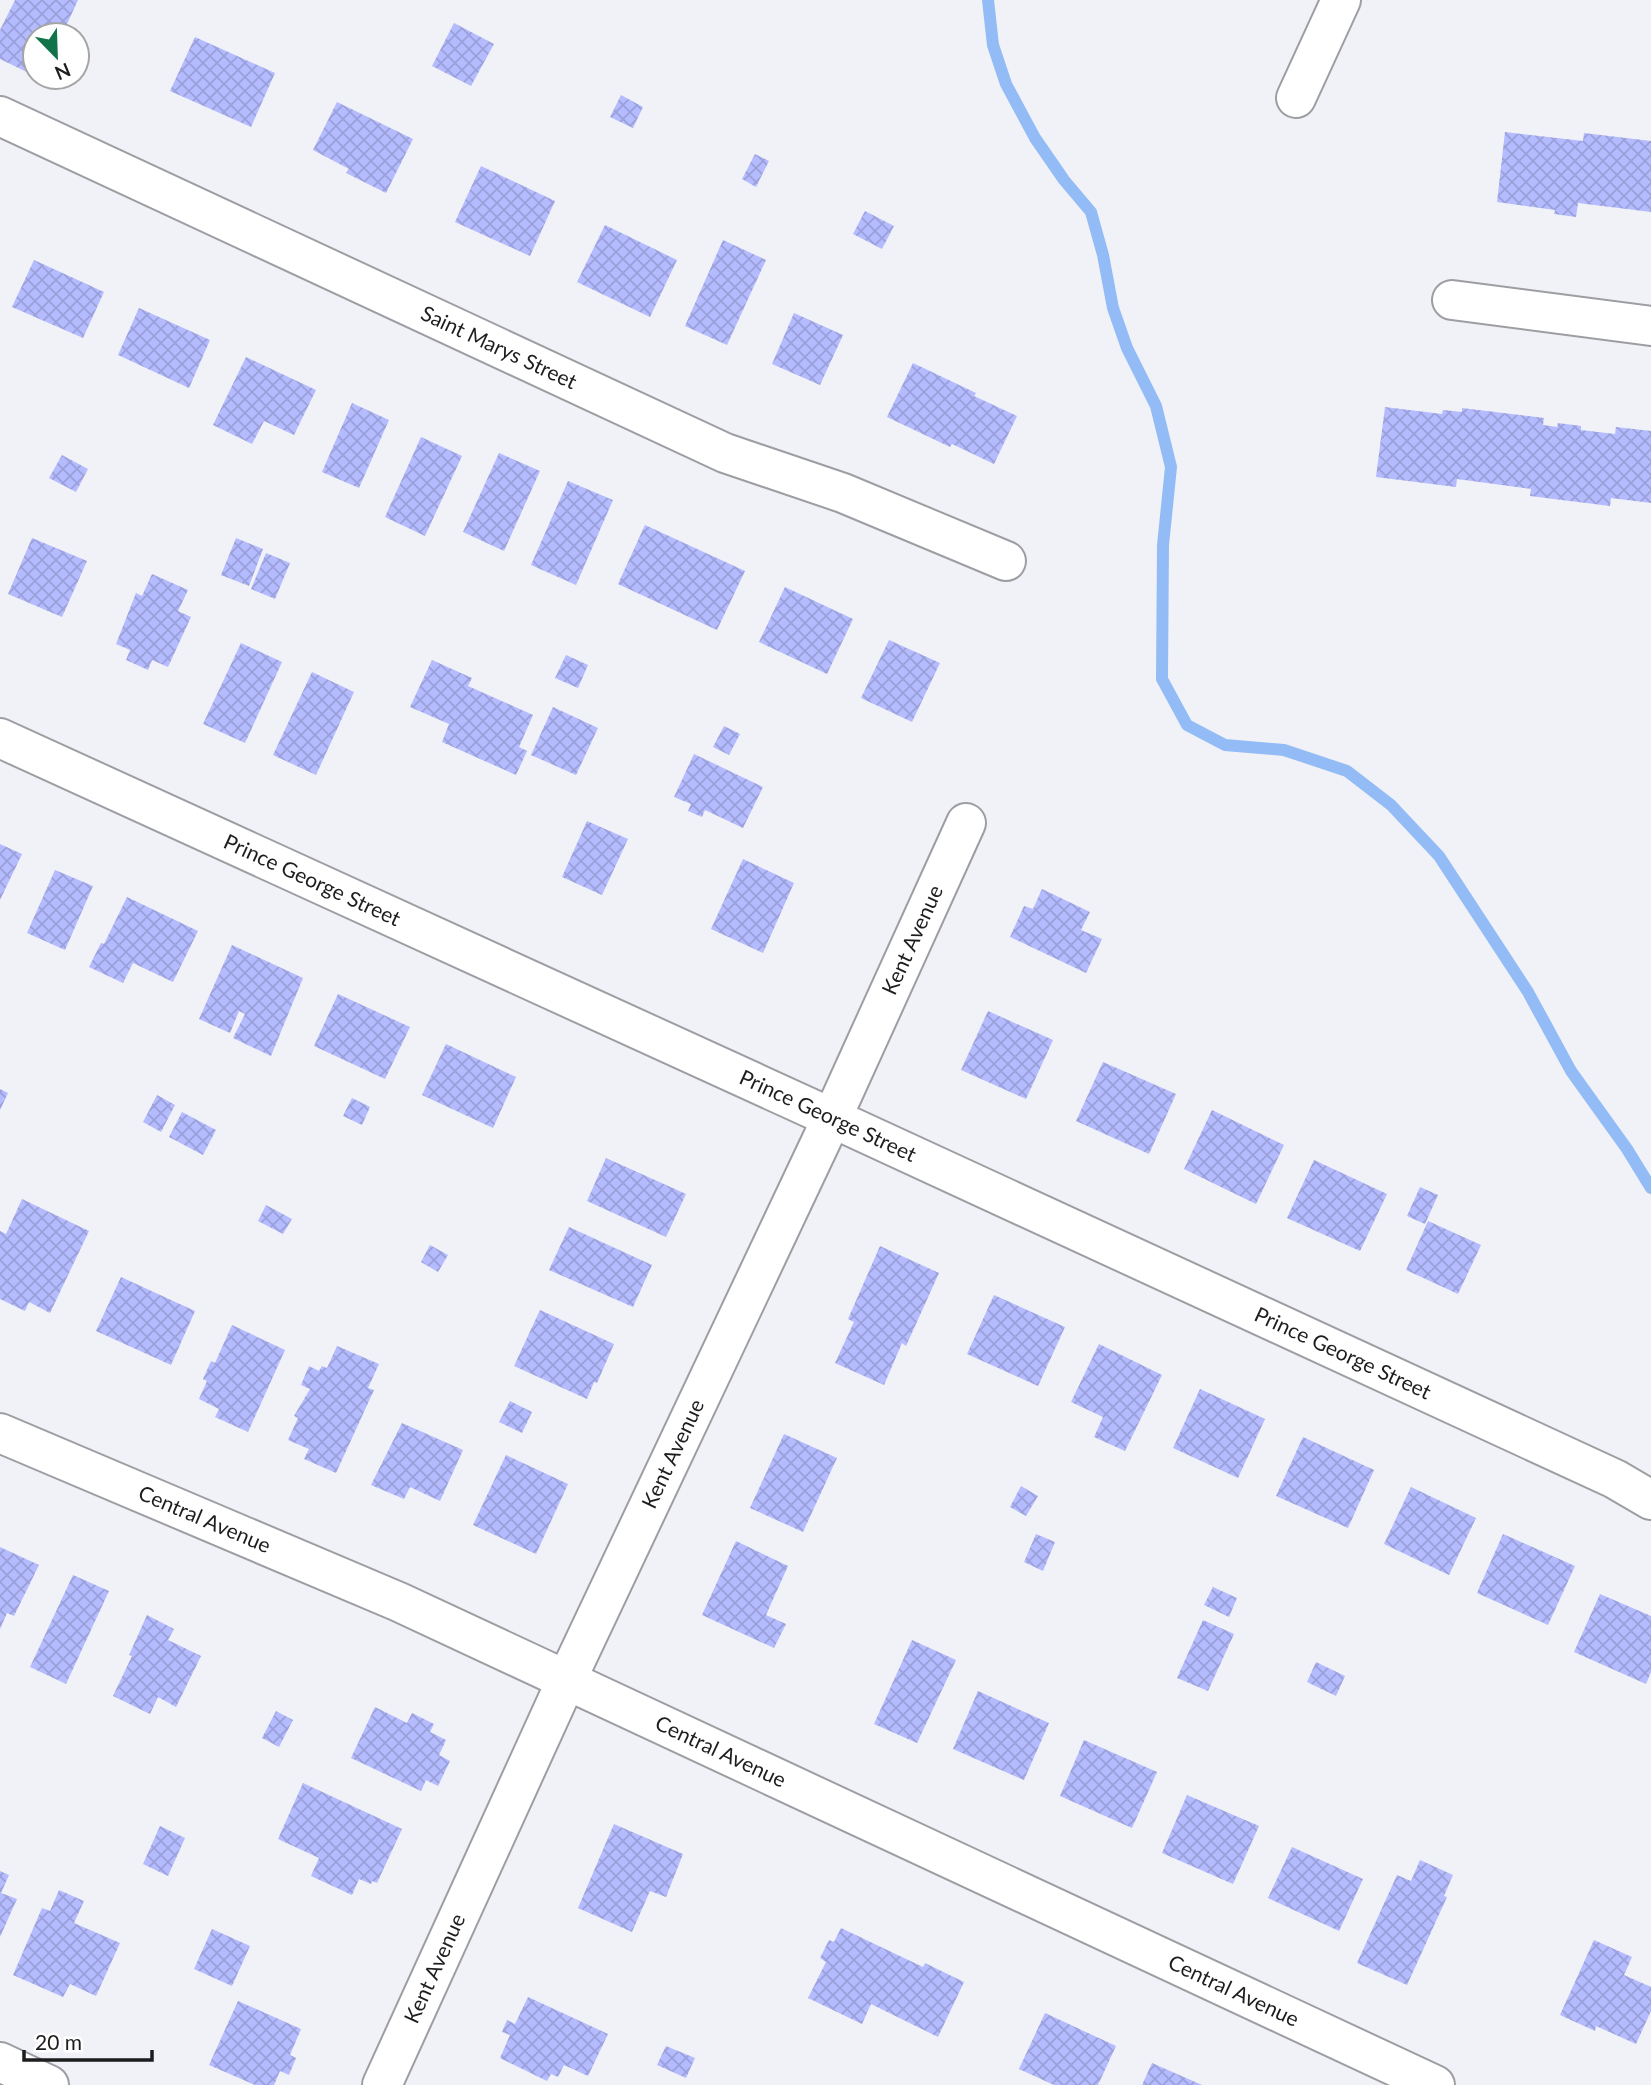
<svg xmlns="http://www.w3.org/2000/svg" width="1651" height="2085" viewBox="0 0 1651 2085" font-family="Lato,sans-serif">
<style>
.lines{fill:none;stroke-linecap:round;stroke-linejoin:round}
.stream{stroke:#93bcf6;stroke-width:12}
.building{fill:url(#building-cross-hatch)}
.street-casing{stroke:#9d9ea3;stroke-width:42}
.street{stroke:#fff;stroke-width:38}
.labels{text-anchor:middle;stroke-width:5;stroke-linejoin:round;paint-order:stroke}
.street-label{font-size:21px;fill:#1d1d1f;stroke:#fff}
</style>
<defs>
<pattern id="building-cross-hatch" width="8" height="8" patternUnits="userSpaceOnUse" patternTransform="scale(1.75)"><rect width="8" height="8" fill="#b4bbfe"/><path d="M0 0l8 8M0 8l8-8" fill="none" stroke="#9aa0d9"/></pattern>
</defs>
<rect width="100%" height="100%" fill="#f1f2f7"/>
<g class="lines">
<path class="stream" d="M 988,0 L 993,45 L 1006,84 L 1035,138 L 1064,180 L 1091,212 L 1103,255 L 1113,308 L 1127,348 L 1156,406 L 1171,467 L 1163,545 L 1162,679 L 1187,725 L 1225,745 L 1284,750 L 1347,771 L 1391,805 L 1439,856 L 1528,992 L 1571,1071 L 1627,1149 L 1651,1188"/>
</g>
<g class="building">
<path d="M 15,0 L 78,0 L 62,35 L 35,35 L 35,76 L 0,59 L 0,30 Z"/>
<path d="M 454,23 L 494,44 L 471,86 L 432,66 Z"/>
<path d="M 195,37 L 275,73 L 251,127 L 170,91 Z"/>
<path d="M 621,95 L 643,107 L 633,128 L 610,117 Z"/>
<path d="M 337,102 L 413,139 L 386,193 L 346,173 L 349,169 L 313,150 Z"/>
<path d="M 1505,132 L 1583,141 L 1584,133 L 1651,141 L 1651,212 L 1578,203 L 1576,217 L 1554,214 L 1555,210 L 1497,202 Z"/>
<path d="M 755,154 L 769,161 L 756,187 L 742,179 Z"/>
<path d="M 481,166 L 555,201 L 530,256 L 455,222 Z"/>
<path d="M 865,211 L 894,226 L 882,249 L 853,234 Z"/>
<path d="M 605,225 L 677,260 L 650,317 L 577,282 Z"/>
<path d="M 723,240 L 766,260 L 727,345 L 685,326 Z"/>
<path d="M 34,260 L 104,292 L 83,338 L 12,307 Z"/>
<path d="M 139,308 L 210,340 L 189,388 L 118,355 Z"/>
<path d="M 794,313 L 843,335 L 820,385 L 772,364 Z"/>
<path d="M 246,357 L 316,390 L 294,435 L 264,421 L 252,444 L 213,425 Z"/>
<path d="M 913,363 L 976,393 L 974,396 L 1017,416 L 994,464 L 952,444 L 950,447 L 887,417 Z"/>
<path d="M 352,403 L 389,420 L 359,488 L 322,472 Z"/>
<path d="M 1385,407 L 1442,414 L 1443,410 L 1462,412 L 1462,408 L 1544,418 L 1543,425 L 1557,427 L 1558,423 L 1581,426 L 1581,430 L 1615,434 L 1616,427 L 1651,431 L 1651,503 L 1611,498 L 1610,506 L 1530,496 L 1531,489 L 1457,479 L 1456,487 L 1376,477 Z"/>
<path d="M 421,437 L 462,456 L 425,536 L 385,517 Z"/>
<path d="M 499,453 L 540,471 L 504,551 L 463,532 Z"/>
<path d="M 62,455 L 88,469 L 76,492 L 49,478 Z"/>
<path d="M 568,481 L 613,500 L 576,585 L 531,565 Z"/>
<path d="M 645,525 L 745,571 L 717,630 L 618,584 Z"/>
<path d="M 32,538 L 87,561 L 62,617 L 8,594 Z"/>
<path d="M 236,538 L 263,549 L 249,586 L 221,575 Z"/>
<path d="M 266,553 L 290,563 L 275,599 L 251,589 Z"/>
<path d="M 152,574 L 188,590 L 178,611 L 191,617 L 168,667 L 152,660 L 148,670 L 126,660 L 130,650 L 116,644 L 136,593 L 142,596 Z"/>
<path d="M 785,587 L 853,619 L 827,674 L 759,642 Z"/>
<path d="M 889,640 L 940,663 L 912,722 L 861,698 Z"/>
<path d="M 241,643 L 282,662 L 245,743 L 203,724 Z"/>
<path d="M 566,655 L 588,665 L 578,688 L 555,678 Z"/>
<path d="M 432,660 L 472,678 L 468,686 L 533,715 L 519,747 L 527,751 L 516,775 L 442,742 L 449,724 L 410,707 Z"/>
<path d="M 312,672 L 354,692 L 316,775 L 273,755 Z"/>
<path d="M 553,707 L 598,728 L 576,775 L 531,755 Z"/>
<path d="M 724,726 L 740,734 L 729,755 L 713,747 Z"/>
<path d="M 694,754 L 763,787 L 743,828 L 705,810 L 702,817 L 688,811 L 691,804 L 674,797 Z"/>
<path d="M 587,821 L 628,839 L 602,895 L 562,877 Z"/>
<path d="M 0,844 L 22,854 L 0,900 Z"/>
<path d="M 743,859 L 794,883 L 763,953 L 711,929 Z"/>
<path d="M 55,870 L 93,886 L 65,950 L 27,933 Z"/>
<path d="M 1042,889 L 1090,912 L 1081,930 L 1102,939 L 1086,973 L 1010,937 L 1024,906 L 1033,909 Z"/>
<path d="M 127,897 L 198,931 L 173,982 L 133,963 L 123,983 L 89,967 L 101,943 L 104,944 Z"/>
<path d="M 232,945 L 303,978 L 271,1056 L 233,1038 L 245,1014 L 239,1011 L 230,1033 L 199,1019 Z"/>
<path d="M 338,994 L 410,1027 L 385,1079 L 314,1046 Z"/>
<path d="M 988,1011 L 1053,1040 L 1026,1099 L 961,1070 Z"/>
<path d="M 446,1044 L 516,1077 L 493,1128 L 422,1095 Z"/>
<path d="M 1103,1062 L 1176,1094 L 1149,1154 L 1076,1121 Z"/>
<path d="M 0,1089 L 8,1093 L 0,1110 Z"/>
<path d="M 157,1095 L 175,1105 L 161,1132 L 143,1122 Z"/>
<path d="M 352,1098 L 370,1107 L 362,1125 L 343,1116 Z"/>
<path d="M 1212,1110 L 1284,1145 L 1256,1204 L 1184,1169 Z"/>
<path d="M 182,1112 L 216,1130 L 203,1155 L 169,1137 Z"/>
<path d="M 606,1158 L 686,1194 L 666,1237 L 587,1201 Z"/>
<path d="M 1314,1160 L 1387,1194 L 1360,1251 L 1287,1218 Z"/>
<path d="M 1420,1187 L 1438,1195 L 1425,1224 L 1407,1216 Z"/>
<path d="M 22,1199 L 89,1231 L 50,1313 L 29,1302 L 25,1311 L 0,1299 L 0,1231 L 6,1234 Z"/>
<path d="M 266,1205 L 292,1219 L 283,1234 L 258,1221 Z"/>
<path d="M 1428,1221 L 1481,1245 L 1458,1294 L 1406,1270 Z"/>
<path d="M 569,1227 L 652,1265 L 633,1307 L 549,1270 Z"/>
<path d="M 430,1245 L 448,1255 L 438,1272 L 421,1262 Z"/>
<path d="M 880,1246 L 939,1273 L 906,1346 L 902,1343 L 884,1385 L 835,1363 L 854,1322 L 848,1319 Z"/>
<path d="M 121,1277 L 195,1311 L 171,1365 L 96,1331 Z"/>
<path d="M 994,1295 L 1065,1327 L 1038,1386 L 967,1354 Z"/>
<path d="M 540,1310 L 614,1344 L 597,1383 L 594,1382 L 587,1399 L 514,1366 Z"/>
<path d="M 232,1325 L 285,1350 L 248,1432 L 215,1417 L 219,1409 L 199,1399 L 207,1381 L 203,1379 L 211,1361 L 215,1363 Z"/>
<path d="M 1099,1344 L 1162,1375 L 1125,1451 L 1094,1437 L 1103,1417 L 1071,1402 Z"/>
<path d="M 337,1346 L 379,1364 L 368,1388 L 374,1390 L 336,1473 L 304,1459 L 309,1449 L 288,1440 L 298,1418 L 294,1416 L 310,1389 L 301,1385 L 309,1366 L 319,1371 L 322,1366 L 327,1368 Z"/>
<path d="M 1200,1389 L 1265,1419 L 1238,1478 L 1173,1448 Z"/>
<path d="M 510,1401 L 532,1412 L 522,1433 L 499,1422 Z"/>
<path d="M 402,1423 L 463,1450 L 440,1501 L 410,1487 L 404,1499 L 371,1485 Z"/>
<path d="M 784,1434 L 837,1458 L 803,1532 L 750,1508 Z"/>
<path d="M 1303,1437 L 1374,1470 L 1348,1528 L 1276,1496 Z"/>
<path d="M 506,1455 L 568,1484 L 536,1554 L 473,1525 Z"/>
<path d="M 1021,1486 L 1038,1496 L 1026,1516 L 1010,1507 Z"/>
<path d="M 1411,1487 L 1476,1518 L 1449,1575 L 1384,1544 Z"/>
<path d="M 1036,1534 L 1055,1542 L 1043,1571 L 1024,1562 Z"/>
<path d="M 1503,1534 L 1575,1566 L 1548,1625 L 1477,1593 Z"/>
<path d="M 736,1541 L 788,1566 L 766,1615 L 786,1624 L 774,1648 L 702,1615 Z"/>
<path d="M 0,1547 L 39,1565 L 14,1616 L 7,1613 L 0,1629 Z"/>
<path d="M 73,1575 L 109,1591 L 66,1684 L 30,1667 Z"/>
<path d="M 1213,1587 L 1237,1598 L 1229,1617 L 1204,1605 Z"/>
<path d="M 1600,1594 L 1651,1616 L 1651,1672 L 1646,1684 L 1574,1652 Z"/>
<path d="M 147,1615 L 174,1629 L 168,1640 L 201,1656 L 176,1707 L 158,1697 L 150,1714 L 113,1696 L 132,1656 L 129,1655 Z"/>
<path d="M 1203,1620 L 1234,1634 L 1208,1691 L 1177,1678 Z"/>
<path d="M 912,1640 L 956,1660 L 917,1743 L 874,1724 Z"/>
<path d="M 1316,1662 L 1345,1676 L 1336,1696 L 1307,1682 Z"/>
<path d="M 978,1691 L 1049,1723 L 1024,1780 L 953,1749 Z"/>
<path d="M 375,1707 L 407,1723 L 412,1713 L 434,1724 L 430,1732 L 446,1740 L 439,1755 L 450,1761 L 438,1786 L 426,1780 L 421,1791 L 351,1758 Z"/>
<path d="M 276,1711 L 293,1720 L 279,1747 L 262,1738 Z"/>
<path d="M 1084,1740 L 1157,1772 L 1132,1828 L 1060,1796 Z"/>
<path d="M 303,1783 L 402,1829 L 377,1883 L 372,1881 L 371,1884 L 359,1879 L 352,1895 L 311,1876 L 319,1858 L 278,1839 Z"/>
<path d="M 1187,1795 L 1259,1826 L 1233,1884 L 1162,1853 Z"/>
<path d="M 614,1824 L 683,1854 L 666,1897 L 650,1891 L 632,1932 L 578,1908 Z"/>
<path d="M 160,1826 L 185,1838 L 168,1876 L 143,1864 Z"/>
<path d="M 1292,1847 L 1363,1879 L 1339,1931 L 1268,1898 Z"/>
<path d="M 1420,1860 L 1453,1875 L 1444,1896 L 1447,1897 L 1407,1985 L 1357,1963 L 1397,1875 L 1411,1881 Z"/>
<path d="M 0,1871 L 9,1875 L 1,1893 L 17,1899 L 0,1937 Z"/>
<path d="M 59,1890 L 84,1901 L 74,1923 L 120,1943 L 96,1996 L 70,1984 L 63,1997 L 13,1975 L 42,1908 L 50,1911 Z"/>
<path d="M 841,1928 L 923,1967 L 925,1963 L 964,1982 L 938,2037 L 871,2004 L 862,2024 L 808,1998 L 826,1962 L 820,1958 L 829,1940 L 834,1942 Z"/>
<path d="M 212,1929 L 250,1946 L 232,1986 L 194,1969 Z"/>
<path d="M 1594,1940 L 1632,1957 L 1624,1975 L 1651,1987 L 1651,2011 L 1636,2044 L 1596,2026 L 1595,2031 L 1560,2015 Z"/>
<path d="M 528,1997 L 608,2034 L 588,2076 L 564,2065 L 558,2077 L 551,2074 L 547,2081 L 500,2058 L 510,2035 L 502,2032 L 507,2020 L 515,2024 Z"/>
<path d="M 238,2001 L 301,2029 L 290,2055 L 296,2058 L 289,2075 L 280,2071 L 274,2085 L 255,2085 L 209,2065 Z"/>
<path d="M 1045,2013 L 1116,2046 L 1098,2085 L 1054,2085 L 1019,2069 Z"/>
<path d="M 666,2046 L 695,2058 L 686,2078 L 657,2065 Z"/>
<path d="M 1152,2063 L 1202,2085 L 1142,2085 Z"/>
</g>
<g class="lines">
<g class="street-casing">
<g id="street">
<path d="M 1296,98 L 1341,0"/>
<path id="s1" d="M 0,116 L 725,453 L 843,493 L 1006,561"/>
<path d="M 1452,300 L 1651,326"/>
<path id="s2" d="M 0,738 L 832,1118 L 1615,1479 L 1651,1500"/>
<path id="s3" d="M 0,1433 L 399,1602 L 1435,2085"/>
<path d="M 0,2062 L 49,2085"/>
<path id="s4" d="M 382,2085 L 566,1681 L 832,1118 L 966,823"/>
</g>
</g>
<use href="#street" class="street"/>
</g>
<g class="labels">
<g class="street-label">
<text dy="7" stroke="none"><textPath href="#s1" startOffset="550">Saint Marys Street</textPath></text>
<text dy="7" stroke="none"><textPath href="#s2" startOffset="343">Prince George Street</textPath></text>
<text dy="7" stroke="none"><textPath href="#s4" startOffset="1262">Kent Avenue</textPath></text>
<text dy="7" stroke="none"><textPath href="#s2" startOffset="910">Prince George Street</textPath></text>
<text dy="7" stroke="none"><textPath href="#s2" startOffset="1477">Prince George Street</textPath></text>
<text dy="7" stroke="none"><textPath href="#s4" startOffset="695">Kent Avenue</textPath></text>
<text dy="7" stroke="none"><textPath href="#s3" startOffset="222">Central Avenue</textPath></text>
<text dy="7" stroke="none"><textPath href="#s3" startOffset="788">Central Avenue</textPath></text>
<text dy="7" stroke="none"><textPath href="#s4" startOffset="128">Kent Avenue</textPath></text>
<text dy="7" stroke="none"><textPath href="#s3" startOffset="1354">Central Avenue</textPath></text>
</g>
</g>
<g transform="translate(56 56) rotate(157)"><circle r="33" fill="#ffffff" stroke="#a5a5a5" stroke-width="2"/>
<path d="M0-5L12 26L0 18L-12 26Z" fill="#10734a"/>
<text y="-10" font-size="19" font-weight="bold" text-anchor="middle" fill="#1d1d1f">N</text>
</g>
<path d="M24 2050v10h128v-10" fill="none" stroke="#1d1d1f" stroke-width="3.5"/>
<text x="35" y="2050" font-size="21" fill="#1d1d1f" stroke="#ffffff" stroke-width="5" paint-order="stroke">20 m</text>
</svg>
